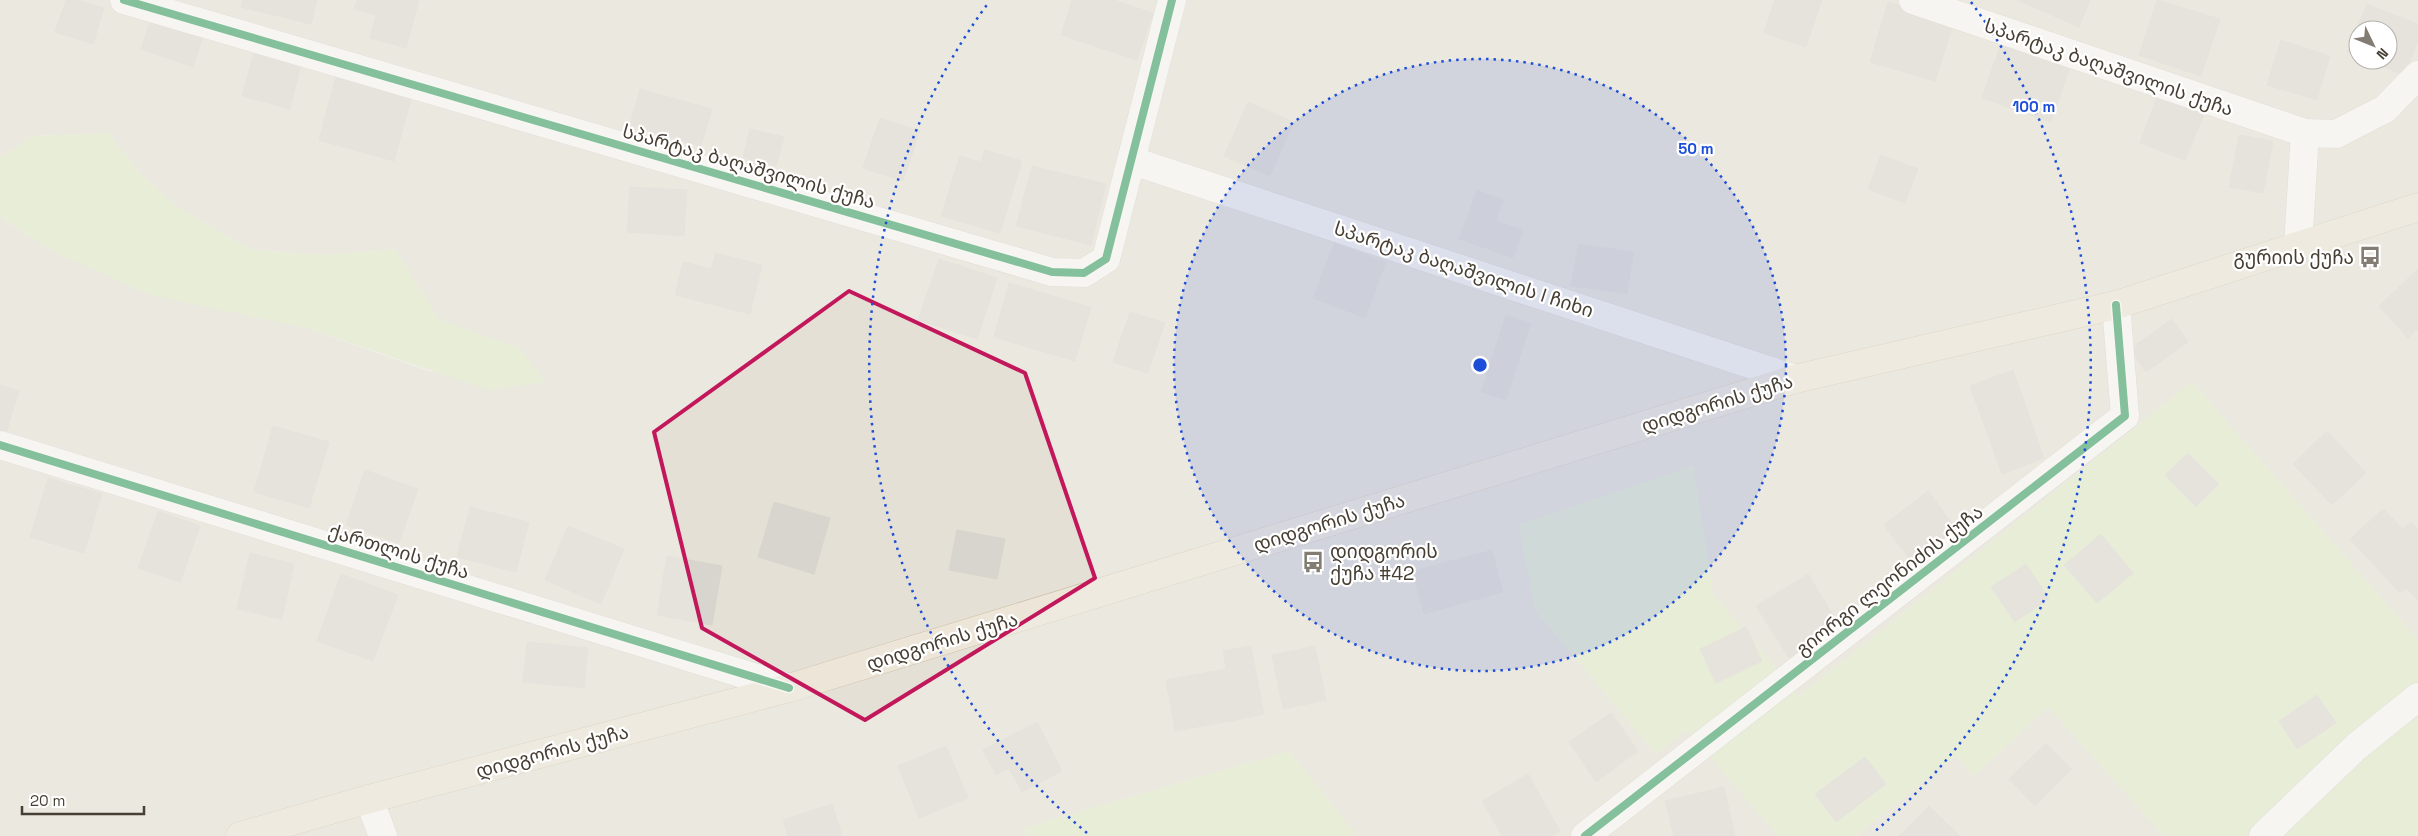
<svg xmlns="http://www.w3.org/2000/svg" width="2418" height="836" viewBox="0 0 2418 836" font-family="'Space Grotesk','Noto Sans Georgian',sans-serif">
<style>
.residential{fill:#e5e0d5;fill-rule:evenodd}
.green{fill:#deecc6}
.building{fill:#d8d5cf;stroke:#d8d5ce}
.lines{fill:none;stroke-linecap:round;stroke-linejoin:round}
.minor-casing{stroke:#ceccc6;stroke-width:29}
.highway-casing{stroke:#cabba2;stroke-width:29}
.minor{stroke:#fdfcfc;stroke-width:28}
.highway{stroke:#ece5d8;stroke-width:28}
.cycleway-casing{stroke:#fff;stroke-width:11}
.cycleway{stroke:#00873e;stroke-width:8}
.marked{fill:none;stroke:#c2185b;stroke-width:4;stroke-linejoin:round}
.ring{fill:none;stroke:#1d4ed8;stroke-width:2.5;stroke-dasharray:2.5 5}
.labels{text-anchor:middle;stroke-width:4.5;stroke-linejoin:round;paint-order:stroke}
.street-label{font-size:19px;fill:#473f34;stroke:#fff}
.poi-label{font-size:19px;fill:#473f34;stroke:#fff;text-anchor:end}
.centre{fill:#1d4ed8;stroke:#fff;stroke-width:2.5}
.ring-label{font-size:15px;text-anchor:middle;font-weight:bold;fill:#1d4ed8;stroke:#fff;stroke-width:4.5;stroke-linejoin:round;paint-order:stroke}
</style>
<rect width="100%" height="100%" fill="#f0eee8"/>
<g class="residential">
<path d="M 0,0 L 2418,0 L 2418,640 L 2192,382 L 1799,696 L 1713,594 L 1693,466 L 1519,525 L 1535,610 L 1656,754 L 1687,729 L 1778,836 L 1357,836 L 1289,751 L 1024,828 L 1027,836 L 0,836 L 0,215 L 4,220 L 56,253 L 306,328 L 431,372 L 520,348 L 440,321 L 395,250 L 320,255 L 249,249 L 173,204 L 138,171 L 108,133 L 33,136 L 0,158 ZM 2358,30 L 2388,30 L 2388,60 L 2358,60 Z"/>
<path d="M 2048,707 L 2164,836 L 1856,836 L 1956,756 L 1974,776 Z"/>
</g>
<g class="green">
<path d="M 108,133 L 138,171 L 173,204 L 249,249 L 320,255 L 395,250 L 440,320 L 520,348 L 545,382 L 489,390 L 306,328 L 151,295 L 56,253 L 4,220 L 0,215 L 0,158 L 33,136 Z"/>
<path d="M 2192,382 L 2418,640 L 2418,836 L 2164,836 L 2048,707 L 1974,776 L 1956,756 L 1856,836 L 1778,836 L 1687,730 L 1656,754 L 1535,610 L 1519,525 L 1693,466 L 1713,594 L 1799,696 Z"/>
<path d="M 1289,751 L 1357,836 L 1027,836 L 1024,828 Z"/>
</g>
<g class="building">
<path d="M 66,0 L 78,0 L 104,8 L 93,44 L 55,32 Z"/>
<path d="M 243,0 L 317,0 L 311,24 L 241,7 Z"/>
<path d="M 357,0 L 419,0 L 406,48 L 370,38 L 376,15 L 354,9 Z"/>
<path d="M 1072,0 L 1114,0 L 1153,13 L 1137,60 L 1061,35 Z"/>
<path d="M 1775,0 L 1822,0 L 1806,47 L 1764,33 Z"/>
<path d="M 2017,0 L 2090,0 L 2079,27 Z"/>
<path d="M 2157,0 L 2220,19 L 2201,76 L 2139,55 Z"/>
<path d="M 1888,2 L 1954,22 L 1935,81 L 1870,62 Z"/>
<path d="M 2367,4 L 2418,24 L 2418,42 L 2404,75 L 2367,60 L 2388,60 L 2388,30 L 2358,30 L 2358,56 L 2347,52 Z"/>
<path d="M 151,19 L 203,36 L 193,67 L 141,49 Z"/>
<path d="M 2003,38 L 2072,61 L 2051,122 L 1982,98 Z"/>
<path d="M 2281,40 L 2330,56 L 2317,100 L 2267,85 Z"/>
<path d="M 254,52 L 301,65 L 290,109 L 242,96 Z"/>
<path d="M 337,72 L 413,92 L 394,161 L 319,140 Z"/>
<path d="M 640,89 L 712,109 L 701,146 L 630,125 Z"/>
<path d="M 2158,94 L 2205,112 L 2185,160 L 2140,143 Z"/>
<path d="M 1248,102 L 1294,122 L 1270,176 L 1224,156 Z"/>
<path d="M 880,118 L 920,131 L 903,181 L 863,168 Z"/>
<path d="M 750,129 L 784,137 L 776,166 L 743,158 Z"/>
<path d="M 2239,135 L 2273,141 L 2263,193 L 2229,187 Z"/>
<path d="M 985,150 L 1022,161 L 1000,233 L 941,216 L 960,156 L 981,162 Z"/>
<path d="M 1881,155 L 1918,169 L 1905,203 L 1868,189 Z"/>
<path d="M 1032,166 L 1106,184 L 1091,245 L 1016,226 Z"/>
<path d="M 630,187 L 687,190 L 684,236 L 627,232 Z"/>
<path d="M 1477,190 L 1503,200 L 1496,221 L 1523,230 L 1513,258 L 1459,239 Z"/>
<path d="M 1334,243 L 1386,262 L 1365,318 L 1313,298 Z"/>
<path d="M 1578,244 L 1634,252 L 1627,294 L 1571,286 Z"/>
<path d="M 716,253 L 762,265 L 750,314 L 675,295 L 683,262 L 711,269 Z"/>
<path d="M 939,259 L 997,278 L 977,339 L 918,320 Z"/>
<path d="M 2418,269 L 2418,328 L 2408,338 L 2379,306 Z"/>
<path d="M 1009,283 L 1091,307 L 1075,361 L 994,337 Z"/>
<path d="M 1130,312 L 1165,323 L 1148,373 L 1113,362 Z"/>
<path d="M 1506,315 L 1531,323 L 1506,400 L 1481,392 Z"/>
<path d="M 2172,319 L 2188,342 L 2146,372 L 2130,349 Z"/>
<path d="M 2013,370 L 2044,458 L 2002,474 L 1970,386 Z"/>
<path d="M 0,385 L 19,391 L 6,433 L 0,431 Z"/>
<path d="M 273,426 L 329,442 L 309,508 L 254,492 Z"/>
<path d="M 2327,431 L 2366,473 L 2332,505 L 2293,464 Z"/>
<path d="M 2188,453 L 2219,484 L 2196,507 L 2165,475 Z"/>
<path d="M 365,470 L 418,489 L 399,543 L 346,525 Z"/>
<path d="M 48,478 L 102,494 L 84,553 L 30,537 Z"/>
<path d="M 1928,491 L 1956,529 L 1912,562 L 1884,525 Z"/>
<path d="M 774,502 L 830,518 L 814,574 L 758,557 Z"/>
<path d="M 470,507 L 529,522 L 516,572 L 457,557 Z"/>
<path d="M 2383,509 L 2403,529 L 2411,522 L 2418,530 L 2418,600 L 2406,588 L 2400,593 L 2350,539 Z"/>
<path d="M 158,511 L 200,526 L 180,582 L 138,568 Z"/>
<path d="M 568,526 L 624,549 L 601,604 L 545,580 Z"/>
<path d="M 957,530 L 1005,539 L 997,579 L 949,570 Z"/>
<path d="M 2101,534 L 2133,573 L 2097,603 L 2064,565 Z"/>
<path d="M 1492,550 L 1503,592 L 1424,614 L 1412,571 Z"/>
<path d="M 250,553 L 294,564 L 282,619 L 237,609 Z"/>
<path d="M 667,556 L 722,566 L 712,625 L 657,615 Z"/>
<path d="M 2026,564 L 2049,599 L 2015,622 L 1991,587 Z"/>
<path d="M 341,574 L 398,595 L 373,661 L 317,641 Z"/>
<path d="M 1808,574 L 1840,626 L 1789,658 L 1756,606 Z"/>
<path d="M 1746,627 L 1762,661 L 1716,683 L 1700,649 Z"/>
<path d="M 527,642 L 588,648 L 584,688 L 523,682 Z"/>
<path d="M 1251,646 L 1264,714 L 1236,720 L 1223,651 Z"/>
<path d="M 1315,646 L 1326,700 L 1283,709 L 1272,655 Z"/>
<path d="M 1226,669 L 1236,720 L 1175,731 L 1166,680 Z"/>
<path d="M 2317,695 L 2336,723 L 2297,749 L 2279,721 Z"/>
<path d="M 1611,713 L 1638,751 L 1596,782 L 1569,742 Z"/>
<path d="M 1037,722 L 1062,771 L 1022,792 L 1009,768 L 996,775 L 983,750 Z"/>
<path d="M 2046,743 L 2072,769 L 2035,806 L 2009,779 Z"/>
<path d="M 946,746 L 968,798 L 919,818 L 898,766 Z"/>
<path d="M 1865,757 L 1886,784 L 1836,822 L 1815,794 Z"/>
<path d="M 1528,774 L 1560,831 L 1551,836 L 1502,836 L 1482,801 Z"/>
<path d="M 1724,787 L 1735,836 L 1674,836 L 1665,801 Z"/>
<path d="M 832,804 L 842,836 L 788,836 L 783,820 Z"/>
<path d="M 1929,806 L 1960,836 L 1899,836 Z"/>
</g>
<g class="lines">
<g class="minor-casing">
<g id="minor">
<path d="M 124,0 L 1052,272 L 1084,273 L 1106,259 L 1172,0"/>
<path d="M 1913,0 L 2305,133"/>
<path d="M 1133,161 L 1795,379"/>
<path d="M 2298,246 L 2305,133 L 2336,134 L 2385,109 L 2418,75"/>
<path d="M 0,445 L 789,688"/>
<path d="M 369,799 L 383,836"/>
<path d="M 1585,836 L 2125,416 L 2116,305"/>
<path d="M 2263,836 L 2356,747 L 2418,697"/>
</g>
</g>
<g class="highway-casing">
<path id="highway" d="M 240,836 L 369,799 L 789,688 L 1795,379 L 2116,305 L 2418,207"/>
</g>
<use href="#minor" class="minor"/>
<use href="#highway" class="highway"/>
<g class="cycleway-casing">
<g id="cycleway">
<path d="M 124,0 L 1052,272 L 1084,273 L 1106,259 L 1172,0"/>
<path d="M 0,445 L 789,688"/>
<path d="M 1585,836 L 2125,416 L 2116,305"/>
</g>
</g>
<use href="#cycleway" class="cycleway"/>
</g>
<path d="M0 0H2418V836H0ZM 849,291 L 1025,373 L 1095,578 L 865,720 L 702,628 L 654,432 Z" fill="#f0eee8" fill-opacity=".55" fill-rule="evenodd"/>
<path class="marked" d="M 849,291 L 1025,373 L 1095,578 L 865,720 L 702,628 L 654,432 Z"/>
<circle cx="1480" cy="365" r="306" fill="#1d4ed8" fill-opacity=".12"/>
<g class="ring">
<circle cx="1480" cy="365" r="306"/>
<path d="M1087 833A611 611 0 0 1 989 2M1971 2A611 611 0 0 1 1873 833"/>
</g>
<defs>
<g id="bus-bare" transform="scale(1.725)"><path d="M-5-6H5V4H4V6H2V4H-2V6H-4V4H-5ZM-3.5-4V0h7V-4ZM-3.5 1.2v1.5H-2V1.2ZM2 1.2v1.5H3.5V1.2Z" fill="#827c73" stroke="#fff" stroke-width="2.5" paint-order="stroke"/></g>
</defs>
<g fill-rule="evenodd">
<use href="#bus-bare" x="2370" y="257"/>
<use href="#bus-bare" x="1313" y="562"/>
</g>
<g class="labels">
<g class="street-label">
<text transform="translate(2109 67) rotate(19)" y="7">სპარტაკ ბაღაშვილის ქუჩა</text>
<text transform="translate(749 166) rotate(16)" y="7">სპარტაკ ბაღაშვილის ქუჩა</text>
<text transform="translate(1464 269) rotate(18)" y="7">სპარტაკ ბაღაშვილის I ჩიხი</text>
<text transform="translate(1717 403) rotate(-17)" y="7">დიდგორის ქუჩა</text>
<text transform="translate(1329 522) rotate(-17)" y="7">დიდგორის ქუჩა</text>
<text transform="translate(399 551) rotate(17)" y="7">ქართლის ქუჩა</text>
<text transform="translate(1889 580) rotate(-38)" y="7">გიორგი ლეონიძის ქუჩა</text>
<text transform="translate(942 641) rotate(-17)" y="7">დიდგორის ქუჩა</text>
<text transform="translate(552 751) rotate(-15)" y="7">დიდგორის ქუჩა</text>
</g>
<g class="poi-label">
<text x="2354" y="264">გურიის ქუჩა</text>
<text x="1330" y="558" text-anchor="start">დიდგორის<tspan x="1330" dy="22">ქუჩა #42</tspan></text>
</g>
</g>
<circle cx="1480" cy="365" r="8" class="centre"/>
<g class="ring-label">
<text x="2034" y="112">100 m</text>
<text x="1696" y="154">50 m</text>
</g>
<g transform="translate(2373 45) rotate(133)"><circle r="24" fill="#ffffff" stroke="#b5b2ae"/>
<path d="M0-4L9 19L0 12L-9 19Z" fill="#827c73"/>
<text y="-8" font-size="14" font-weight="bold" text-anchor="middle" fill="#473f34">N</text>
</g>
<path d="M22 806v8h122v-8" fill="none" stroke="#473f34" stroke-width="2.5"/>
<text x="30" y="806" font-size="15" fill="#473f34" stroke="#ffffff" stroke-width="4" paint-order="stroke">20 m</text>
</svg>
